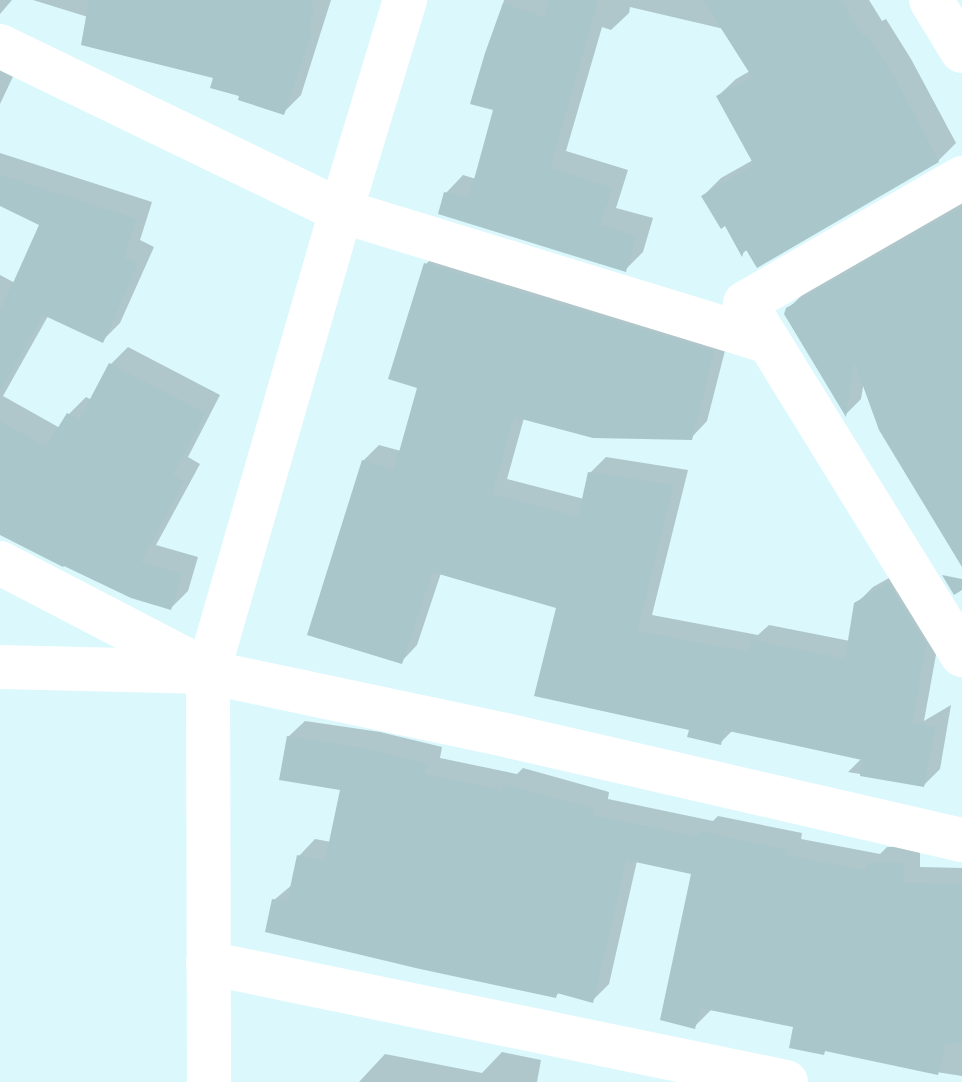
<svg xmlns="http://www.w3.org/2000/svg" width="962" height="1082" viewBox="0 0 962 1082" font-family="Literata,serif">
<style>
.shadow{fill:#0003}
.building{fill:#a9c6ca}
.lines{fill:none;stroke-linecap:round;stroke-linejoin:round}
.minor{stroke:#fff;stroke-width:44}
</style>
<rect width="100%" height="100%" fill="#dbf8fd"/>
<g class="shadow">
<path d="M 0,0 L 12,0 L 0,14 Z"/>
<path d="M 33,0 L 331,0 L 301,95 L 284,112 L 242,95 L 216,76 L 88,17 Z"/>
<path d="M 504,0 L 869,0 L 882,21 L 886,19 L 911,59 L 956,143 L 938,161 L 748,249 L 743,253 L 726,224 L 703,196 L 721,178 L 753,160 L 718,96 L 736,79 L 750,71 L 724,29 L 630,7 L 629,13 L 611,30 L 602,27 L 566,151 L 628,170 L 616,208 L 653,218 L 643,252 L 625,270 L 446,193 L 463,175 L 476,179 L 495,109 L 497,26 Z"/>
<path d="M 0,60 L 17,68 L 0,104 Z"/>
<path d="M 0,153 L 152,202 L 140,240 L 154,247 L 120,323 L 103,340 L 48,316 L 3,396 L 60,428 L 69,414 L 86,397 L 92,400 L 111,364 L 128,347 L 220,395 L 188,457 L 200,464 L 156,545 L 198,557 L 188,591 L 171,608 L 0,532 L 0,275 L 15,283 L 42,224 L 0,204 Z"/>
<path d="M 962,202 L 962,563 L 864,381 L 861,399 L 846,414 L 787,314 L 788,309 L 804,293 Z"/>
<path d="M 442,248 L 729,335 L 707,421 L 691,438 L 524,418 L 507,479 L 584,499 L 590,473 L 606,457 L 688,470 L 652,615 L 758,635 L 769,625 L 850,641 L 856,604 L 873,587 L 905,569 L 941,627 L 924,721 L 951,705 L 940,769 L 924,785 L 848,772 L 862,758 L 733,730 L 721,742 L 691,728 L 559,606 L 441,573 L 417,645 L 401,662 L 363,461 L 379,445 L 401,451 L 419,386 L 426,264 Z"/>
<path d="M 305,721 L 380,732 L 442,747 L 440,758 L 517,774 L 523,768 L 609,792 L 608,799 L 713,821 L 718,816 L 802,833 L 801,839 L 880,854 L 887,847 L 920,847 L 920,867 L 962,868 L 962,1076 L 898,1066 L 795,1025 L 711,1010 L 695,1026 L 693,872 L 637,861 L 609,984 L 593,1000 L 560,991 L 556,996 L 274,900 L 293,884 L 299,856 L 315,839 L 331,842 L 343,788 L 288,737 Z"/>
<path d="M 502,1052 L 541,1060 L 537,1082 L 359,1082 L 385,1054 L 482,1073 Z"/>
</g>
<g class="building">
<path d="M 89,0 L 313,0 L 311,7 L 314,8 L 308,30 L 312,31 L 284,115 L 238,100 L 239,96 L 210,88 L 213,78 L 81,45 Z"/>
<path d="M 549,0 L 598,0 L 550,168 L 612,188 L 600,225 L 636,236 L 626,272 L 438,214 L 444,192 L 468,198 L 475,176 L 493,110 L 470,104 L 485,53 L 503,3 L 544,18 Z"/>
<path d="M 703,0 L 840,0 L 864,37 L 867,35 L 894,77 L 939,162 L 757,268 L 745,248 L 742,257 L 725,226 L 721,229 L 701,196 L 754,165 L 716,96 L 752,77 Z"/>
<path d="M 0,175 L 136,219 L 124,258 L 138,264 L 103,343 L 43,315 L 0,391 L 0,312 L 39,225 L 0,206 Z"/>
<path d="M 962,207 L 962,567 L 879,430 L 854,361 L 846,417 L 784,314 L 786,308 Z"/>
<path d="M 424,263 L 714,351 L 692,440 L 593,438 L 514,417 L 492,494 L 578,517 L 588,472 L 673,485 L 637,631 L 748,652 L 751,640 L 845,659 L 854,603 L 888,583 L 926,644 L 912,723 L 935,727 L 924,787 L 860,776 L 862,760 L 724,730 L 721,745 L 687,737 L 689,730 L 534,696 L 556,608 L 432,572 L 402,664 L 307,635 L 362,460 L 394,470 L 417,388 L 388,379 Z"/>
<path d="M 109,363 L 205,413 L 173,475 L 184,481 L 141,562 L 182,574 L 171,610 L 131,598 L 64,566 L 63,567 L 0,535 L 0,421 L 46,447 L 67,413 L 79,420 Z"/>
<path d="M 942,575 L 962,579 L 962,590 L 954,595 Z"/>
<path d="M 287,736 L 363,748 L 427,764 L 424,774 L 502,790 L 504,784 L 594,809 L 592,815 L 698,837 L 700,831 L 787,850 L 785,855 L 866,871 L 868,863 L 904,863 L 904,883 L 962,884 L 962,1043 L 945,1043 L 938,1075 L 825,1051 L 824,1055 L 789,1048 L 793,1027 L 700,1008 L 695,1029 L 660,1020 L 691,874 L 626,860 L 593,1003 L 557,993 L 556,998 L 420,969 L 265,932 L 272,899 L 287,902 L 297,855 L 325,861 L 340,790 L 279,780 Z"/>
</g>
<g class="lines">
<g class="minor">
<path d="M 931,0 L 962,51"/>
<path d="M 0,46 L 341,211 L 769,342"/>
<path d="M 962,178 L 745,303 L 962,655"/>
<path d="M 0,563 L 200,667"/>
<path d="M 0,667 L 208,672 L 501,734 L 962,840"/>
<path d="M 208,963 L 786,1082"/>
<path d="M 209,1082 L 208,672 L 341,211 L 405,0"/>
</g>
</g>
</svg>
